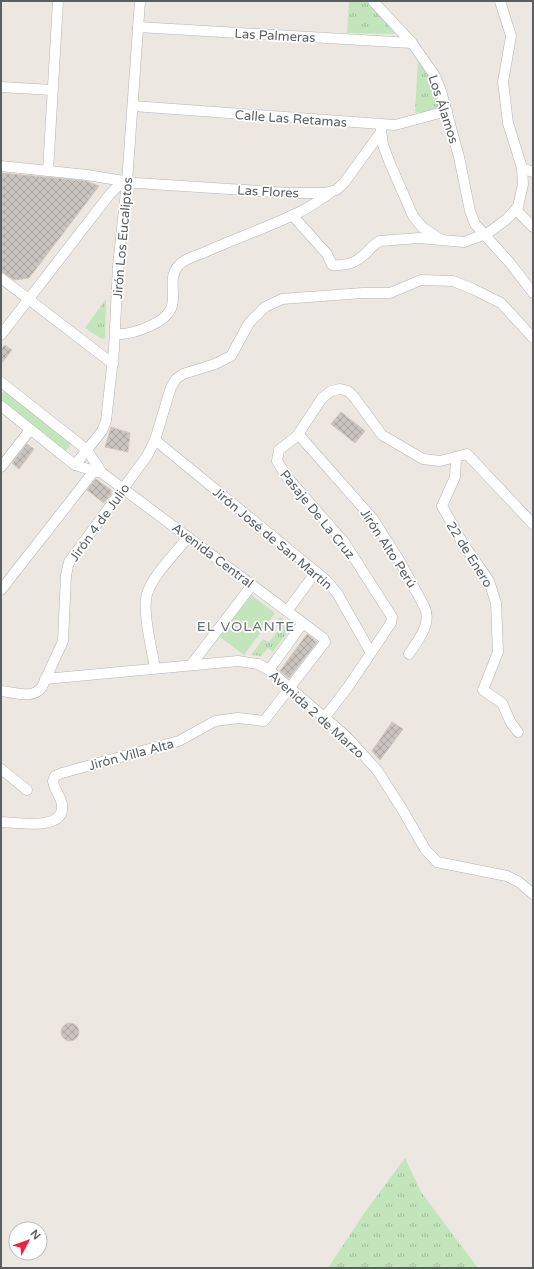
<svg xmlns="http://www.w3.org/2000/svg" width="534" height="1269" viewBox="0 0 534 1269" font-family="'Varela Round',sans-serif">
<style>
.grass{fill:url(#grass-tufts)}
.pitch{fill:#c3e5bb}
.building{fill:url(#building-cross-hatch);stroke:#d1c7be}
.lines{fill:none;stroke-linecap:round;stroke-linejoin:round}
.street-casing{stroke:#b1b5b8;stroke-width:11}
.street{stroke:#fff;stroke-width:10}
.labels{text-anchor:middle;stroke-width:3.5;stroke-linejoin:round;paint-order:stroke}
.street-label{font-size:13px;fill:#595e61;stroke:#fff}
.neighbourhood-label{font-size:14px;letter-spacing:1px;fill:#697173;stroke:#fff}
</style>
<defs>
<pattern id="grass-tufts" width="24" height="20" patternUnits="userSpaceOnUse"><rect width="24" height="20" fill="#c3e5bb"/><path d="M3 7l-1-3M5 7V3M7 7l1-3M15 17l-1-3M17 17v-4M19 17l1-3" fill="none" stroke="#a1bd9b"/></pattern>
<pattern id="building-cross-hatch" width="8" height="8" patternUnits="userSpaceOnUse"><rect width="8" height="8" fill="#c9c4bf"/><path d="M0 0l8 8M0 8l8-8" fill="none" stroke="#a6a29f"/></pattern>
</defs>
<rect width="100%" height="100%" fill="#ece7e0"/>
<g class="grass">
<path d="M 349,1 L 368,1 L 397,34 L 347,33 Z"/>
<path d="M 418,59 C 424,67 446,98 437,108 C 432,112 421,112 415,113 Z"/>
<path d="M 106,299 L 105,338 L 102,339 L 85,328 Z"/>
<path d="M 5,391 L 72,443 L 65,452 L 1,401 L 1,395 Z"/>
<path d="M 280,617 L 292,626 L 273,652 L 268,648 L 261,656 L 251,655 L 263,639 L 269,642 L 280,628 L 275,623 Z"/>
<path d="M 405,1158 L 421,1192 L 478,1268 L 328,1268 L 365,1212 Z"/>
</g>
<path class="pitch" d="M 251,595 L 275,613 L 244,655 L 220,637 Z"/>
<g class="building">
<path d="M 1,173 L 86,181 L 99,186 L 29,278 L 14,280 L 1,272 Z"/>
<path d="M 5,345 L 12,350 L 1,364 L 1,349 Z"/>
<path d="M 341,412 L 365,431 L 355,443 L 331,424 Z"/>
<path d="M 111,427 L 130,433 L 128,452 L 105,447 Z"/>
<path d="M 27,444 L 34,449 L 19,469 L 12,463 Z"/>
<path d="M 96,479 L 111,490 L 111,494 L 104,503 L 87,490 Z"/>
<path d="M 307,634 L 317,642 L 289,678 L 280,671 Z"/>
<path d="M 392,722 L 403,729 L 380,760 L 372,751 Z"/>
<circle cx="70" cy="1032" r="9"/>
</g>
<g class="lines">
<g class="street-casing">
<g id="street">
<path d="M 373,1 L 412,43 L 435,76 L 441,91 L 459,157 L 470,211 L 475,224 L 510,263 L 533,293"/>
<path d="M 138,27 L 412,43"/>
<path d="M 1,87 L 52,90"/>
<path d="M 133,106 L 395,125 L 447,111"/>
<path d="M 381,130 L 383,145 L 389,161 L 413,216 L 422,227 L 440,239"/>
<path d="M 1,166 L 87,175 L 136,183 L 290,193 L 325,193 L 336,190 L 344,183 L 381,132"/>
<path d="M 522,168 L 533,172"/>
<path d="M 48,171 L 58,1"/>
<path d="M 516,210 L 533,227"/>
<path d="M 293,216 L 327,254 L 332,265 C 349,266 358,262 370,249 C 373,246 375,243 380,241 L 419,238 L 464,242 L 488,233 L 507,219 L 518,207 L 523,184 L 522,168 L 508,123 L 503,82 L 511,36 L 500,1"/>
<path d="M 1,278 L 113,364"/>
<path d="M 115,334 C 127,335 139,331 150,326 C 191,308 161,285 179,265 C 184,259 195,256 203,253 C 233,239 264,229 293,215 C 306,210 318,201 330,193"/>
<path d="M 1,335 L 110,194 L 118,186 L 127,182"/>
<path d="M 1,382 L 87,450 L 102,473 L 323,638 L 325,642 L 264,721 L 238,718 L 215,721 L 179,741 L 62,773 L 55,776 L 53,781 C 54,790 61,796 62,805 C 65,832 17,822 1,822"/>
<path d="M 1,406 L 75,465 L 98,472"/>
<path d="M 298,434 L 373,519 L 399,560 L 424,606 C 433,623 418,640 409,654"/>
<path d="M 155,440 L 326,580 L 337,593 L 371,653"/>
<path d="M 456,457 L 455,477 L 442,506 L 462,542 L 489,581 L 496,603 L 498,652 L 483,690 L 502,703 L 511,723 L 518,732"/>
<path d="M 75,465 L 102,431 L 106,421 L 114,349 L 118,266 L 127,182 L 140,1"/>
<path d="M 1,467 L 30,430"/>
<path d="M 1,590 L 98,466"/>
<path d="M 287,611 L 316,572"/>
<path d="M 191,665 L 252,585"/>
<path d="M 155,668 C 152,650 142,611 147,594 C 152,576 176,553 188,537"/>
<path d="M 269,670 L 303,623"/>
<path d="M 45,679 L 238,661 L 258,664 L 269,670 L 346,736 L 377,770 L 402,809 L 425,849 L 437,862 L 507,876 L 519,882 L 533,894"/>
<path d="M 1,691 C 14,692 33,700 42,687 L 63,641 L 66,575 L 69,562 L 147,456 L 155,440 L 171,387 L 176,379 L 183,374 L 215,364 L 231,356 L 249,323 L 265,307 L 282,299 L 363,293 L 390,293 L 421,280 L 453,281 L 473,289 L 501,303 L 533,338"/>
<path d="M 325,717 L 348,687 L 391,623 L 392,617 L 344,542 L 287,477 L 277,461 L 279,450 L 297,436 L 322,398 L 331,391 L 340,389 L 348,391 L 354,397 L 382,435 L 423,459 L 440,461 L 467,454 L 533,524"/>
<path d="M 1,769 L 27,790"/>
</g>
</g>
<use href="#street" class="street"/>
</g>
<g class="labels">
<g class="street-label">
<text transform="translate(275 35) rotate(3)" y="5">Las Palmeras</text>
<text transform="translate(444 109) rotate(72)" y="5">Los Álamos</text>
<text transform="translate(291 118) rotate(4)" y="5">Calle Las Retamas</text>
<text transform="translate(268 191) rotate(3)" y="5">Las Flores</text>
<text transform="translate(122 238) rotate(-85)" y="5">Jirón Los Eucaliptos</text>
<text transform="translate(318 514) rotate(51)" y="5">Pasaje De La Cruz</text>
<text transform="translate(99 522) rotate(-54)" y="5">Jirón 4 de Julio</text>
<text transform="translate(273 538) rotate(40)" y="5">Jirón José de San Martín</text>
<text transform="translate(389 548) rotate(57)" y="5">Jirón Alto Perú</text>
<text transform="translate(470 554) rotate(58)" y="5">22 de Enero</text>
<text transform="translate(213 555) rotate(37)" y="5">Avenida Central</text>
<text transform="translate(317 714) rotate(42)" y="5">Avenida 2 de Marzo</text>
<text transform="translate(131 754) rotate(-15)" y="5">Jirón Villa Alta</text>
</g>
<g class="neighbourhood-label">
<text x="246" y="631">EL VOLANTE</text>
</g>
</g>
<rect width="534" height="1269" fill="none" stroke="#595e61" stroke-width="4"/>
<g transform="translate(28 1241) rotate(49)"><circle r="19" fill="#ffffff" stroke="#bdbfc0"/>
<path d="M0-3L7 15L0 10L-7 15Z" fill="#ee243f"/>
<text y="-6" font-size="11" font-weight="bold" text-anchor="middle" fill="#595e61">N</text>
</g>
</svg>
